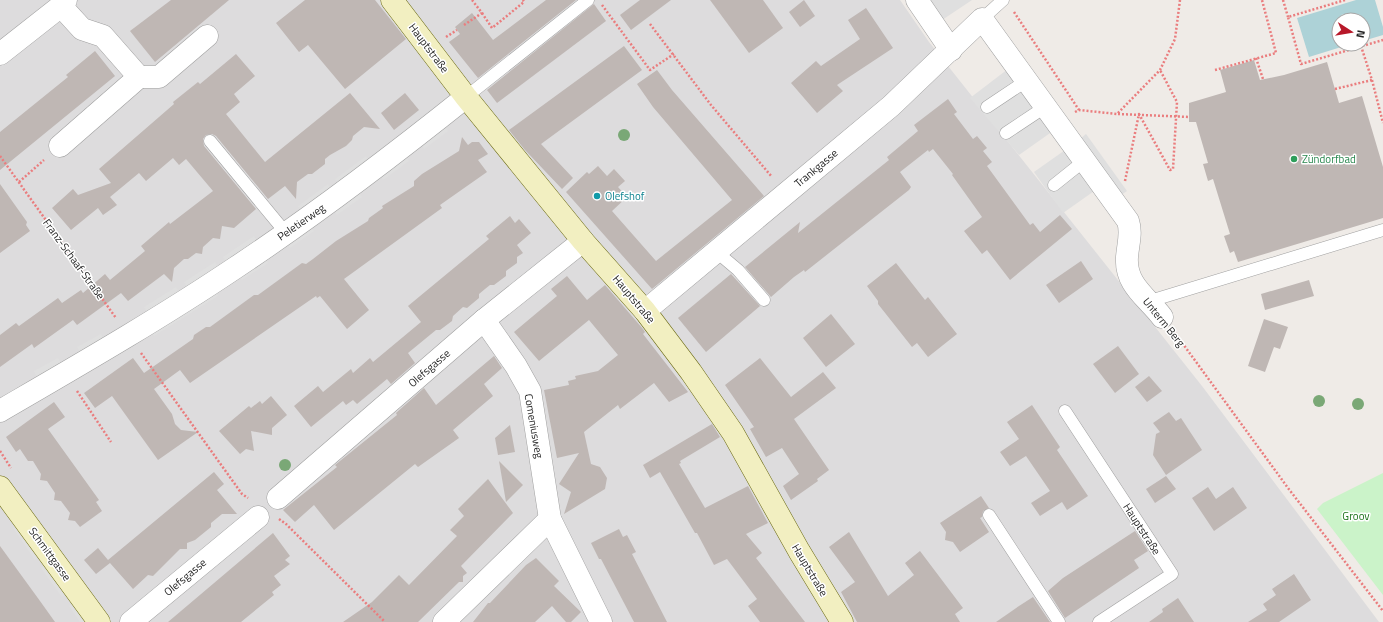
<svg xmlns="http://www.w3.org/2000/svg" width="1383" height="622" viewBox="0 0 1383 622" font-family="'Titillium Web',sans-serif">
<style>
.residential{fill:#dddcdd}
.park{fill:#cbf3c9}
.parking{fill:#dfdfdf}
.water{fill:#add2d7}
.building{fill:#bfb7b4}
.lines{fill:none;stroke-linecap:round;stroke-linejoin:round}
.lane-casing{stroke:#a0a0a0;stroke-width:13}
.street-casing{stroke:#a0a0a0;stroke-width:23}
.secondary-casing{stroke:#6b6a12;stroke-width:23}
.path{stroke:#ea7d7e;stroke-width:2.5;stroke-dasharray:2 2;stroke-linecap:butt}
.lane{stroke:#fff;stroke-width:12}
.street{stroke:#fff;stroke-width:22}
.secondary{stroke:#f2efc1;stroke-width:22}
.tree{fill:#7aa876}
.leisure-dot{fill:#2e9e5b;stroke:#fff;stroke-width:1.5}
.culture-dot{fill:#0f9aa8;stroke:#fff;stroke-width:1.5}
.labels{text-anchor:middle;stroke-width:3;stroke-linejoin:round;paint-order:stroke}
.street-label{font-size:11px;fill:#1f1f1f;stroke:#fff}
.leisure-label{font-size:11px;fill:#27864d;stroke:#fff;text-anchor:start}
.culture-label{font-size:11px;fill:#0d838f;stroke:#fff;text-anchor:start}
.park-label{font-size:11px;fill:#1b7219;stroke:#fff}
</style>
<rect width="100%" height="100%" fill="#efebe7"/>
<path class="residential" d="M 0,0 L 900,0 L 929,42 L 1202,386 L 1379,622 L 0,622 Z"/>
<path class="park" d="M 1383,473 L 1383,595 L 1317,509 L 1323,503 Z"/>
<g class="parking">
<path d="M 924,0 L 972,0 L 939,22 Z"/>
<path d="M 1008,69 L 1053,131 L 1019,155 L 970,98 Z"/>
<path d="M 444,126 L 448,131 L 424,149 L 421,144 Z"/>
<path d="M 1086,134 L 1127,191 L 1121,195 L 1080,139 Z"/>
<path d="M 1068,148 L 1097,189 L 1063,213 L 1034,172 Z"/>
<path d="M 366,156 L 369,161 L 339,184 L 335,179 Z"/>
<path d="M 405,156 L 409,161 L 383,180 L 380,175 Z"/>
<path d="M 328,184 L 331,189 L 301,211 L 298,206 Z"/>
<path d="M 358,192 L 362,197 L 337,215 L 333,210 Z"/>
<path d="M 310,226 L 314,231 L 290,248 L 286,242 Z"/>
<path d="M 254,236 L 257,241 L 226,262 L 223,257 Z"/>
<path d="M 264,258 L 268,263 L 242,280 L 238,274 Z"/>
<path d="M 215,262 L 219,267 L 187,287 L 184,282 Z"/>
<path d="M 176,287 L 179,292 L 147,312 L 144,307 Z"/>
<path d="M 215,290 L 218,296 L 154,336 L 151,330 Z"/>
<path d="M 101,334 L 104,339 L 81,353 L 77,347 Z"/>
<path d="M 58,358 L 61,364 L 37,377 L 34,371 Z"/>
<path d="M 18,524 L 40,556 L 35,560 L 13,528 Z"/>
<path d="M 47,564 L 67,593 L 62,597 L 41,568 Z"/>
<path d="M 74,603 L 88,622 L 80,622 L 69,606 Z"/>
</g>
<path class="water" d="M 1356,0 L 1375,0 L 1383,27 L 1383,35 L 1363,41 L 1363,20 L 1339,20 L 1339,44 L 1351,44 L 1309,57 L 1297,18 Z"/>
<g class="building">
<path d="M 171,0 L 229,0 L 155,62 L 130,31 Z"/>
<path d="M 305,0 L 375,0 L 406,39 L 345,89 L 308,45 L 299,52 L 276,23 Z"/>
<path d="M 546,0 L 576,0 L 478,78 L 449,42 L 460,34 L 455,27 L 472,13 L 493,40 Z"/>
<path d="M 640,0 L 671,0 L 631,30 L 620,15 Z"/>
<path d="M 710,0 L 763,0 L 783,28 L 749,53 Z"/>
<path d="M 804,0 L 815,16 L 800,27 L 789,12 Z"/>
<path d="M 594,4 L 606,21 L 497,103 L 487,90 Z"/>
<path d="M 866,8 L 893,48 L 837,85 L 843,91 L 817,113 L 791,83 L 816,61 L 821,66 L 860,39 L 848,20 Z"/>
<path d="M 624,46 L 642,70 L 541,144 L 573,178 L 562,189 L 525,150 L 509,130 Z"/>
<path d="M 95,51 L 115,76 L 0,170 L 0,132 L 68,77 L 66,75 Z"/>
<path d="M 236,54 L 255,76 L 234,94 L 240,102 L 226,114 L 265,162 L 350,93 L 380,129 L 364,127 L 353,136 L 352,140 L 346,146 L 330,155 L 325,159 L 325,164 L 312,174 L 308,174 L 297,182 L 296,199 L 285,186 L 268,199 L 216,136 L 212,134 L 206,135 L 203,139 L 204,146 L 256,209 L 234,228 L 222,226 L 220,239 L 213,238 L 203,247 L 202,254 L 196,253 L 188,259 L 184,259 L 174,268 L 172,282 L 164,274 L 128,301 L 121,293 L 77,325 L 73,320 L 34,348 L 32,344 L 0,367 L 0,335 L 16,323 L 19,326 L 58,298 L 62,303 L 81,290 L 83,293 L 105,274 L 110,280 L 145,251 L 141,246 L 169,222 L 170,224 L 213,191 L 186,159 L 179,165 L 173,158 L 146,181 L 139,173 L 110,197 L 117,205 L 103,215 L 98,208 L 71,230 L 52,208 L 73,189 L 78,195 L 111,183 L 99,169 L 174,104 L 173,102 L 198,82 L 200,84 Z"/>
<path d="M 1254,60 L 1260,80 L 1284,75 L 1327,62 L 1339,103 L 1362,96 L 1383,167 L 1383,218 L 1238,262 L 1234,251 L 1230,253 L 1224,236 L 1230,234 L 1213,179 L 1208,181 L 1203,164 L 1208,163 L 1196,122 L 1189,122 L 1189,103 L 1226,92 L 1220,70 Z"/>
<path d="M 657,70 L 672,90 L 764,196 L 652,289 L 566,192 L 587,172 L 589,174 L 598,166 L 607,176 L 614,169 L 625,181 L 618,187 L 627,197 L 612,211 L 656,261 L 732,200 L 653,107 L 637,84 Z"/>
<path d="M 405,93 L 419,110 L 394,130 L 381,113 Z"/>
<path d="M 948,99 L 957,112 L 954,114 L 973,139 L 977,136 L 987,148 L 983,151 L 992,162 L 987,166 L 1030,225 L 1033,223 L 1040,232 L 1060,215 L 1072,229 L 1010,280 L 987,250 L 982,254 L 964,231 L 982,217 L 952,175 L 953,174 L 933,149 L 929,152 L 928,150 L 900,172 L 911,187 L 909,190 L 805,272 L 804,270 L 794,277 L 771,297 L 745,267 L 800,222 L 798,233 L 889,160 L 887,157 L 918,131 L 914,125 Z"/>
<path d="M 462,137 L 468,145 L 472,142 L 479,142 L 488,154 L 478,160 L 487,172 L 440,205 L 442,208 L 344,279 L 369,310 L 347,329 L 320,296 L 317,298 L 316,296 L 190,383 L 180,370 L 154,389 L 172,414 L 175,424 L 181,430 L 198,432 L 158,460 L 112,396 L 95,408 L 84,393 L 133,358 L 144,373 L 193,339 L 194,335 L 206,327 L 210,327 L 254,295 L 258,295 L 302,263 L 306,264 L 313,259 L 336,241 L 368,221 L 369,218 L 383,208 L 382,206 L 414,186 L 414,181 L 422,174 L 459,151 Z"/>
<path d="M 0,184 L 27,222 L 26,225 L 30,231 L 0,253 Z"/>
<path d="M 510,216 L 515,223 L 519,219 L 531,233 L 517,245 L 523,253 L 517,257 L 517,263 L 506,271 L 506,276 L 494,285 L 490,285 L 485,289 L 479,294 L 479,298 L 467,308 L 463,307 L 453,316 L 452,321 L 440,330 L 436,330 L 408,353 L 415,363 L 391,384 L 387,379 L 357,404 L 353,400 L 346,405 L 343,401 L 311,427 L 294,406 L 318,386 L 323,392 L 351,369 L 353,373 L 370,358 L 373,362 L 421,322 L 408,306 L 489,239 L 486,236 Z"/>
<path d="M 1081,261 L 1093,279 L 1059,303 L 1046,285 Z"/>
<path d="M 896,263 L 925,300 L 928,297 L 957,334 L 928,357 L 917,343 L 912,347 L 878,304 L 878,301 L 867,286 Z"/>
<path d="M 731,274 L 760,306 L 706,352 L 678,318 Z"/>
<path d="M 567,276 L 587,300 L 605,285 L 643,329 L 645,332 L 643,334 L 688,392 L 669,402 L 654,383 L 620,409 L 618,405 L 584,432 L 591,464 L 600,467 L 607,478 L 605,489 L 564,514 L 571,492 L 559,484 L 579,453 L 557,458 L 544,390 L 569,385 L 568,381 L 576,379 L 575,376 L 598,371 L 618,355 L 589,320 L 539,361 L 514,332 L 557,296 L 551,289 Z"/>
<path d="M 1309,280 L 1314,296 L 1265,310 L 1261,294 Z"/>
<path d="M 831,314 L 855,344 L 826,367 L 803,338 Z"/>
<path d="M 1264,319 L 1288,327 L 1280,349 L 1274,347 L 1265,372 L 1248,366 Z"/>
<path d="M 1118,346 L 1139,374 L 1115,393 L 1093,364 Z"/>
<path d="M 494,356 L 502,368 L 484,384 L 493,396 L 453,430 L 459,438 L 418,467 L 415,464 L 334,530 L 314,505 L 295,522 L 283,510 L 337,467 L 335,465 L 397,415 L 396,413 L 424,388 L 436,405 Z"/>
<path d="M 760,358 L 791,397 L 823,372 L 836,388 L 794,419 L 829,470 L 817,479 L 818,481 L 791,500 L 783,486 L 799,474 L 782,448 L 766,457 L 750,429 L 754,427 L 725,385 Z"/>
<path d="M 1149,376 L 1162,391 L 1147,402 L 1135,387 Z"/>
<path d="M 271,396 L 287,415 L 272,428 L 272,435 L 251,431 L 254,451 L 246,449 L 240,454 L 219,431 L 249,406 L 251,408 L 260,401 L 262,404 Z"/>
<path d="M 54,402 L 65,417 L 48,429 L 99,500 L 96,502 L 102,511 L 80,527 L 75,521 L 68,520 L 70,513 L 61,501 L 54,500 L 55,493 L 47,481 L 40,480 L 41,474 L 33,461 L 28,461 L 20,449 L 16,452 L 6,437 Z"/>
<path d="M 1032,405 L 1060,447 L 1057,450 L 1088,496 L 1067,510 L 1062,502 L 1040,516 L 1031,503 L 1050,491 L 1026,456 L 1010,466 L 1000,452 L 1019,439 L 1007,422 Z"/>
<path d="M 1169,412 L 1176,421 L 1181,418 L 1202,450 L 1166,475 L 1153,455 L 1156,434 L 1160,432 L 1153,423 Z"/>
<path d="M 712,424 L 720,437 L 680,461 L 681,463 L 679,464 L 705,508 L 748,486 L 768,523 L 746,534 L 762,553 L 756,558 L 805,622 L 760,622 L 748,606 L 757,599 L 727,559 L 714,565 L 697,533 L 695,533 L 660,472 L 650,478 L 643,465 Z"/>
<path d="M 510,425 L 515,452 L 498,455 L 495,438 Z"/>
<path d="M 499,461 L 523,485 L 506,502 Z"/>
<path d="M 214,472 L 224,484 L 217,490 L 237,514 L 222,514 L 211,523 L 211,527 L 195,540 L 187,543 L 187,549 L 180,549 L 153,576 L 148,575 L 133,589 L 110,563 L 96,574 L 84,560 L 98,548 L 108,560 Z"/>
<path d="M 1166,476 L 1176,489 L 1155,503 L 1146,489 Z"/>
<path d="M 488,479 L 513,513 L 461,566 L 467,573 L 463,576 L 463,582 L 459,582 L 418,622 L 343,622 L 372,602 L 399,575 L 409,585 L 457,536 L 450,530 L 464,516 L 458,509 Z"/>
<path d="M 1208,487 L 1216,499 L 1233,487 L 1247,508 L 1214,531 L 1192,498 Z"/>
<path d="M 981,496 L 989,508 L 983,511 L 982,517 L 980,518 L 989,532 L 960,552 L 953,542 L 945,540 L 946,532 L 940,523 Z"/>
<path d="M 619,529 L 623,537 L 627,535 L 636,552 L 632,554 L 667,622 L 634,622 L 601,559 L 599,559 L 591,543 Z"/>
<path d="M 1135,531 L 1148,551 L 1134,560 L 1139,568 L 1065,618 L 1048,591 L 1063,578 Z"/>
<path d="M 849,532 L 888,596 L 914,575 L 905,563 L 920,551 L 963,608 L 955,614 L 960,622 L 857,622 L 841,592 L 855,582 L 829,547 Z"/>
<path d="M 273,533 L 290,556 L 285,560 L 290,564 L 274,576 L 281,585 L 272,592 L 274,595 L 241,622 L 168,622 Z"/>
<path d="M 0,546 L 40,601 L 55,622 L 0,622 Z"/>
<path d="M 536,558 L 559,581 L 554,586 L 581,612 L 571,622 L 566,622 L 552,606 L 535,622 L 473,622 L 488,603 L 490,603 L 526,565 Z"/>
<path d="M 1294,574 L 1311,600 L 1279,622 L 1248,622 L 1267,610 L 1263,604 L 1276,595 L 1272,589 Z"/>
<path d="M 1033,597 L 1050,622 L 996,622 L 1019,606 Z"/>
<path d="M 1178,598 L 1194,622 L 1149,622 L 1163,612 L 1162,609 Z"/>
</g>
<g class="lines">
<g class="lane-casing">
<g id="lane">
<path d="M 982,19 L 1003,0"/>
<path d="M 466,97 L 588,0"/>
<path d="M 987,107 L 1026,81"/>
<path d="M 1006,133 L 1045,107"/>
<path d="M 210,141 L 286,233"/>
<path d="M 1054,185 L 1084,161"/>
<path d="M 718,250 L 725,259 L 738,270 L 764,300"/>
<path d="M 1150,301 L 1383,230"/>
<path d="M 1065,411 L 1172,574 L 1099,622"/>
<path d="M 989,515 L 1059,622"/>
</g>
</g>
<g class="street-casing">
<g id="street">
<path d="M 917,0 L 951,50"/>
<path d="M 0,54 L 61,6 L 66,0"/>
<path d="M 139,77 L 159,77 L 207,36"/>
<path d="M 60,146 L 139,77 L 103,36 L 82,29 L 61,6"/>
<path d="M 645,311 L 891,106 L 982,19 L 1128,221 C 1132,233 1128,244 1127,257 C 1125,285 1147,297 1162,317"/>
<path d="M 484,320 L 516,366 L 530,391 L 550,519 L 601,622"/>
<path d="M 0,411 C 79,365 159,319 235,268 C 315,215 391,157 466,97"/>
<path d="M 278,498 L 484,320 L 583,241"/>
<path d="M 131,622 L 258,517"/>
<path d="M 444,622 L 550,519"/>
</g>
</g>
<g class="secondary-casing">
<g id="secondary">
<path d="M 392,0 L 466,97 L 583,241 L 645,311 L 691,372 L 733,433 L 799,551 L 842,622"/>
<path d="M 0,487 L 99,622"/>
</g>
</g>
<g class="path">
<path d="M 1283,0 L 1288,17"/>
<path d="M 1345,0 L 1288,17 L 1301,64 L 1383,40"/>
<path d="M 602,5 L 650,70 L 674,54"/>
<path d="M 1014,12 L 1079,110"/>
<path d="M 482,13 L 492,28 L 524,2 L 523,0"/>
<path d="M 650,24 L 711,105 L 772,177"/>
<path d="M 464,25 L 482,13 L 472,0"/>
<path d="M 446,37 L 457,30"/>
<path d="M 1256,58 L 1263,79"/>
<path d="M 1215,70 L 1276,53 L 1262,0"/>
<path d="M 1372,80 L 1383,123"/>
<path d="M 1335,89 L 1372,80 L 1361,46"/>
<path d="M 1075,112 L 1079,110 L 1117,114 L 1160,70 L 1175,39 L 1180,0"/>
<path d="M 1118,114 L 1189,117"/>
<path d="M 0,156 L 116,318"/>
<path d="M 1125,181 L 1139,114 L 1170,170 L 1173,169 L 1177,102 L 1160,70"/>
<path d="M 19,182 L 44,160"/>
<path d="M 1175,333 L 1288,488 L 1383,611"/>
<path d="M 141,353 L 242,494 L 248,498"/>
<path d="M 77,391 L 111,442"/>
<path d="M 0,451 L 11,468"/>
<path d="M 279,519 L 286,524 L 385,622"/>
</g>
<use href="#lane" class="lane"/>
<use href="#street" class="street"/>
<use href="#secondary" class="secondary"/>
</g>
<g class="tree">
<circle cx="624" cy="135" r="6"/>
<circle cx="1319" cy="401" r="6"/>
<circle cx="1358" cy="404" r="6"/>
<circle cx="285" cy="465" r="6"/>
</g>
<circle class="leisure-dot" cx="1294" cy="159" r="4"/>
<circle class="culture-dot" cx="597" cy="196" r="4"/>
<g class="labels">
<g class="street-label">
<text transform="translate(429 48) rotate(53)" y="4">Hauptstraße</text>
<text transform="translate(816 168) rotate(-40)" y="4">Trankgasse</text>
<text transform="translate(301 222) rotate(-35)" y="4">Peletierweg</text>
<text transform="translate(74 259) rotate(54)" y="4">Franz-Schaaf-Straße</text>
<text transform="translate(634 299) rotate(50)" y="4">Hauptstraße</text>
<text transform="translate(1164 322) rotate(51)" y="4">Unterm Berg</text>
<text transform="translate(429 368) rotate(-41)" y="4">Olefsgasse</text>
<text transform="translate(534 426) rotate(80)" y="4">Comeniusweg</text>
<text transform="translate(1142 529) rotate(57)" y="4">Hauptstraße</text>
<text transform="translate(50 554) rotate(54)" y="4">Schmittgasse</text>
<text transform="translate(810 570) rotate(59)" y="4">Hauptstraße</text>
<text transform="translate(185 577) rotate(-40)" y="4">Olefsgasse</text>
</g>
<g class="leisure-label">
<text x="1302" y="163">Zündorfbad</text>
</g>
<g class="culture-label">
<text x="605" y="200">Olefshof</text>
</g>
<g class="park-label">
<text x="1356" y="520">Groov</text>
</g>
</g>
<g transform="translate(1351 32) rotate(102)"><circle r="19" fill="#ffffff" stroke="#a5a5a5"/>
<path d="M0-3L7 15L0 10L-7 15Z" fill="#b71829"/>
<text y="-6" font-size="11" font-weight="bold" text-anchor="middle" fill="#1f1f1f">N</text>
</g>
</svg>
